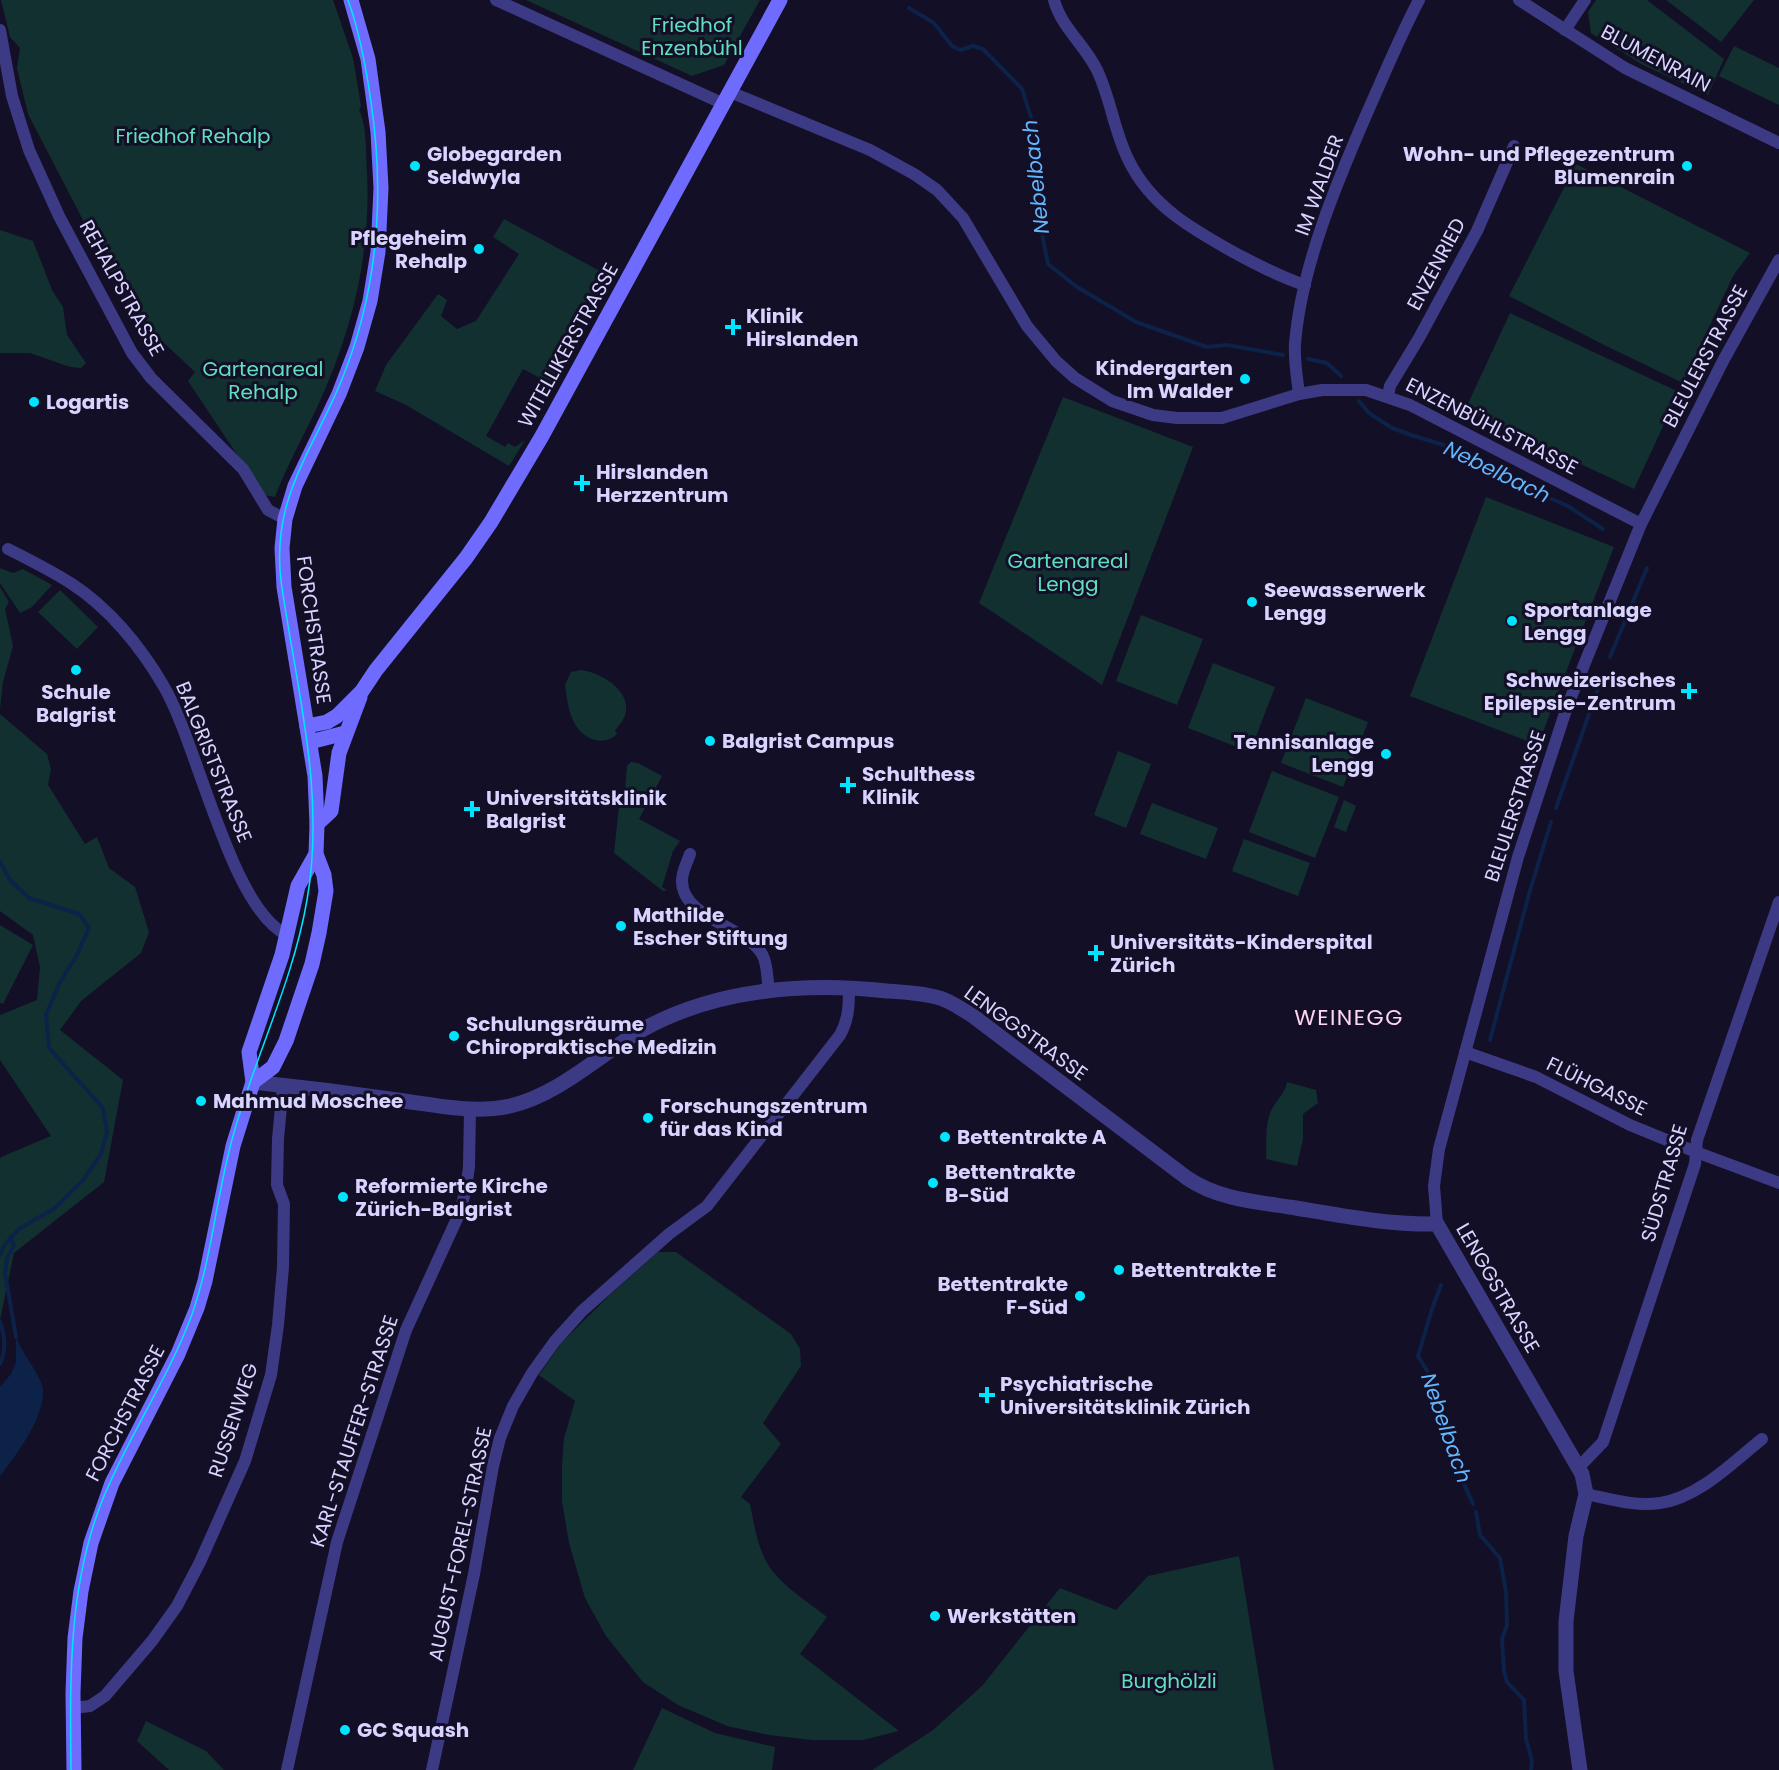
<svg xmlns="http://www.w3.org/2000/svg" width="1779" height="1770" viewBox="0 0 1779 1770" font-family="Poppins,sans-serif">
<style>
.green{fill:#12302f}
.water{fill:#0c2248}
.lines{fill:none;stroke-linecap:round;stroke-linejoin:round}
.stream{stroke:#0c2248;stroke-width:4}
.minor{stroke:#3d3a85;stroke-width:12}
.tertiary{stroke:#3d3a85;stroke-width:15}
.secondary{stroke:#6f6bff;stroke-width:15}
.tram{stroke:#00e5ff;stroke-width:1.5}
.poi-dot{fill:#00e5ff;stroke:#130f26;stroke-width:2}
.labels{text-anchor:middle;stroke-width:6;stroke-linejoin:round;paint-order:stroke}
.park-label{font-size:20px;fill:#5fe0c0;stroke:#130f26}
.street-label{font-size:20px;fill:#d9d4ff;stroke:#130f26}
.poi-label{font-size:20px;font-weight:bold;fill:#d9d4ff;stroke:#130f26;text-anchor:start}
.water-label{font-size:21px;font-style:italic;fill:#62b6ff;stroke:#130f26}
.quarter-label{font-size:22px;letter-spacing:1.5px;fill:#ffd6f0;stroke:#130f26}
</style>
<rect width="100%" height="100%" fill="#130f26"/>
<g class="green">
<path d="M 1,0 L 333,0 L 353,58 L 361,106 L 359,110 C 367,125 366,155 367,172 C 371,249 354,324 323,394 C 308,429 288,462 275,497 L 264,495 L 188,381 L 195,372 L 146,326 L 140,330 L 28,114 L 17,68 L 20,48 L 10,37 Z"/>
<path d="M 526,0 L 760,0 L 724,65 L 692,76 Z"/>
<path d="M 1596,0 L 1647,0 L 1724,59 L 1708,95 L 1643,65 L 1591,33 L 1588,12 Z"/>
<path d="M 1666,0 L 1754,0 L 1721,42 Z"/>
<path d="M 1734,46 L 1779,68 L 1779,105 L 1719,76 Z"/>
<path d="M 1576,164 L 1750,253 L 1733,276 L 1683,383 L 1604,345 L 1509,296 Z"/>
<path d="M 504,219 L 611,277 L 555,386 L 523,369 L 486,436 L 505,447 L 508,443 L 515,447 L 525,440 L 509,466 L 406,405 L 375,391 L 386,365 L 438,294 L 447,300 L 441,316 L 457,329 L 476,321 L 519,254 L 493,237 Z"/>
<path d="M 0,230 L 33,241 L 52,290 L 63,307 L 67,335 L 86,363 L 81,368 L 70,367 L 30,353 L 0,353 Z"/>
<path d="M 1510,313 L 1679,392 L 1634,489 L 1465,410 Z"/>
<path d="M 1063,397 L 1193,447 L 1102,685 L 979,603 Z"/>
<path d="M 1486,497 L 1614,547 L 1538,745 L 1410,696 Z"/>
<path d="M 0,568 L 13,573 L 23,569 L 52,585 L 32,607 L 20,613 L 0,583 Z"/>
<path d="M 0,587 L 9,602 L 5,609 L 13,646 L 3,682 L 0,709 Z"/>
<path d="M 60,590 L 98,627 L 77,649 L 38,612 Z"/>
<path d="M 1141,615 L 1203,639 L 1177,705 L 1116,681 Z"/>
<path d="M 1213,663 L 1275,687 L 1250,752 L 1188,728 Z"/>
<path d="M 581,670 C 609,674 645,702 615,730 L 617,734 C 611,740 603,742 595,740 C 571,733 568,707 565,685 L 571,672 Z"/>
<path d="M 1306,698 L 1368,722 L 1343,787 L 1281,763 Z"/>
<path d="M 0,714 L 47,754 L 51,769 L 48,785 L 85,844 L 97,837 L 109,868 L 135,887 L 149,932 L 141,953 L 81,1001 L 60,1030 L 123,1080 L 104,1182 L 14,1253 L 0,1320 L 0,1159 L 1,1157 L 51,1136 L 0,1060 L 0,1015 L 37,1000 L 40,967 L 33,935 L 0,911 Z"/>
<path d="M 1118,751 L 1151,764 L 1126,828 L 1094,815 Z"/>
<path d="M 631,762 L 638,763 L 662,776 L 639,819 L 680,841 L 673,851 L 662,887 L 667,890 L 663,891 L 614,853 L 619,806 L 625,790 L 627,766 Z"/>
<path d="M 1272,771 L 1339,797 L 1315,858 L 1249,832 Z"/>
<path d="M 1344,800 L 1356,806 L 1346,832 L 1334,827 Z"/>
<path d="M 1152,803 L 1218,828 L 1206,859 L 1140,834 Z"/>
<path d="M 1244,839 L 1310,863 L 1298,896 L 1232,871 Z"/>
<path d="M 0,925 L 33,945 L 3,1004 L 0,1003 Z"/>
<path d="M 1287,1082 L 1316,1090 L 1318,1103 L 1303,1114 L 1303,1139 L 1297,1166 L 1266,1159 C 1267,1142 1264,1122 1273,1107 C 1279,1097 1285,1093 1287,1082 Z"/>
<path d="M 658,1252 L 676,1252 L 791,1334 L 800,1349 L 801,1366 L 763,1423 L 781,1444 L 741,1497 L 750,1504 C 754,1524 757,1545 767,1563 C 780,1585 807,1601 827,1617 L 800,1654 L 899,1731 L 863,1740 L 812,1740 L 769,1735 L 727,1726 L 678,1705 L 643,1682 L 606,1636 L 585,1598 L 569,1543 L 562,1501 L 562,1465 L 564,1438 L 575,1401 L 539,1375 L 562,1342 L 612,1293 Z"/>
<path d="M 1239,1556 L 1274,1770 L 872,1770 L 933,1730 L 982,1686 L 1060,1588 L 1116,1610 L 1148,1576 Z"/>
<path d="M 662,1708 L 715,1733 L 775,1747 L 772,1770 L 633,1770 Z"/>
<path d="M 146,1721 L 206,1751 L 224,1770 L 169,1770 L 137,1741 Z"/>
</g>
<path class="water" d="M 16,1337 C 22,1353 34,1366 41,1382 C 52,1408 16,1456 0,1476 L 0,1387 L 11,1374 L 16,1362 Z"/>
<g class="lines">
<g class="stream">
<path d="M 909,8 L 934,23 L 952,46 L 960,50 L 973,46 L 983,49 L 1022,89 L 1035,130 L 1039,162 L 1035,198 L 1048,264 L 1077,287 L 1136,322 L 1207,347 L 1227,345 L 1283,355"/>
<path d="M 1308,359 L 1327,363 L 1341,376"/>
<path d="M 1359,401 L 1369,413 L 1392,428 L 1411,435 L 1460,450 L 1507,480 L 1568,506 L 1603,529"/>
<path d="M 1610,657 L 1647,568"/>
<path d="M 1556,808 L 1602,677"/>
<path d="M 0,862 L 10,880 L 29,898 L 79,914 L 89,928 L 77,955 L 60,982 L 46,1015 L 49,1048 L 103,1108 L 107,1132 L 101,1154 L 83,1180 L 55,1208 L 19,1229 L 5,1244 L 0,1255"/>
<path d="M 1490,1040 L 1529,894 L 1551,822"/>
<path d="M 10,1238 L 14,1245 L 7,1258 L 5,1273 L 16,1337"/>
<path d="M 1441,1285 L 1432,1309 L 1418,1356 L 1429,1374 L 1441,1412 L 1456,1446 L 1460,1475 L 1473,1504"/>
<path d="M 0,1322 C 5,1336 6,1351 0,1364"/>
<path d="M 1476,1512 L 1480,1535 L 1500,1558 L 1506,1592 L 1507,1625 L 1502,1639 L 1504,1671 L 1507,1682 L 1524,1700 L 1526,1739 L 1532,1761 L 1531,1770"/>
</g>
<g class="minor">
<path d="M 496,0 L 724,104"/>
<path d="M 1054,0 C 1061,27 1085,45 1097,70 C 1111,99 1114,132 1129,161 C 1151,206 1192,229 1235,253 C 1258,265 1280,277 1305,285"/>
<path d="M 1519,0 L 1625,68 L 1779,143"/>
<path d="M 0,30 L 12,96 L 29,150 L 59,216 L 132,353 L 151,378 L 243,469 L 268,510 L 285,519"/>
<path d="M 1565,30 L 1585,0"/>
<path d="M 730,92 L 870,150 L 914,174 L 937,190 L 963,218 L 1027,326 L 1056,361 L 1075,378 L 1112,401 L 1153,415 L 1177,418 L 1222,418 L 1299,394 L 1322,390 L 1366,390 L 1410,405 L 1641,524"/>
<path d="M 1299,394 C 1297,377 1294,361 1295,344 C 1301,267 1337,182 1367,113 C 1384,75 1400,36 1419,0"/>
<path d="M 1388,396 L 1390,386 L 1419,338 L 1477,231 L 1514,146"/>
<path d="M 8,549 C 30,560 52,571 72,584 C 109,608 141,647 163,685 C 198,743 230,908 287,935"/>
<path d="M 690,854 C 687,863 682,871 682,881 C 682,918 745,926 762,954 C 768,964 767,980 769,991"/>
<path d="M 1465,1052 L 1536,1077 L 1630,1125 L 1696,1152 L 1779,1183"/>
<path d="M 1437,1224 L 1434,1186 L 1439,1149 L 1518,857 L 1567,707 L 1641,524 L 1723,361 L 1779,260"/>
<path d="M 1578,1468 L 1603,1442 L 1695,1164 L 1697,1140 L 1779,902"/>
<path d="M 1586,1494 C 1610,1499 1636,1507 1660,1503 C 1698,1498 1733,1462 1762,1439"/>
<path d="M 73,1708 L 90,1706 L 105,1696 L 152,1641 L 177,1606 L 200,1562 L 245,1461 L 271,1375 L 278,1325 L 283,1267 L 284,1204 L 277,1185 L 278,1139 L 283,1085"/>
<path d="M 287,1770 L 337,1542 L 406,1330 L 460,1212 L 466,1188 L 469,1167 L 470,1110"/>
<path d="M 432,1770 L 474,1574 L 493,1466 L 500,1438 L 513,1406 L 532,1373 L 555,1341 L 582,1311 L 669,1234 L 707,1206 L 840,1035 C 849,1019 849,1004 849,987"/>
</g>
<path class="tertiary" d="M 253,1082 C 301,1087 349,1093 397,1100 C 435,1105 473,1114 510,1106 C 558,1095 598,1056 640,1031 C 714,989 804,982 887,991 C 903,992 921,993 936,997 C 950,1000 961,1009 973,1016 L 1187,1178 C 1219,1200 1259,1202 1296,1208 C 1343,1216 1390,1225 1437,1224 L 1582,1474 L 1586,1494 L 1576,1536 L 1566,1621 L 1566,1671 L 1580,1770"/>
<g class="secondary">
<path d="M 307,726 L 327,722 L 337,716 L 362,691 L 376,670 L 466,558 L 491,522 L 542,436 L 780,0"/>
<path d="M 310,742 L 345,733"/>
<path d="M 317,824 L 331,811 L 339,753 L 360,697"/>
<path d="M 253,1082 L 273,1067 L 286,1041 L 312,964 L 319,933 L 326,891 L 324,875 L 316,854 L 317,824 L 315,776 L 284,587 L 282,548 L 285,519 L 295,486 L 339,394 L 357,347 L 370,301 L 378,252 L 381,188 L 378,132 L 368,59 L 351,0"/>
<path d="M 74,1770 L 73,1693 L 75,1638 L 81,1591 L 91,1543 L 112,1483 L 178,1354 L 197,1308 L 205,1281 L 233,1146 L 253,1082 L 249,1052 L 282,955 L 298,886 L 316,854"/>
</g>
<path class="tram" d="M 71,1770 C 70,1679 68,1587 102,1501 C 127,1438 167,1381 191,1317 C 212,1259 216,1196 233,1136 C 255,1056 293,982 307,900 C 326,792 296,687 281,581 C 271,498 313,451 342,379 C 378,290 385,197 371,102 C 366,67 360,33 348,0"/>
</g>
<g class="poi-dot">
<circle cx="415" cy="166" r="6"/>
<circle cx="1687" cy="166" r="6"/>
<circle cx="479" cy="249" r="6"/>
<path d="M730 318h6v6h6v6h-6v6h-6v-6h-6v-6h6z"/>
<circle cx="1245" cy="379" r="6"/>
<circle cx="34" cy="402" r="6"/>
<path d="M579 474h6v6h6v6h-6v6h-6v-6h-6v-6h6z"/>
<circle cx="1252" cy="602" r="6"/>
<circle cx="1512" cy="621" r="6"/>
<circle cx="76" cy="670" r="6"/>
<path d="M1686 682h6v6h6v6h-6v6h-6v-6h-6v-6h6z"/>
<circle cx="710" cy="741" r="6"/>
<circle cx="1386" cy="754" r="6"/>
<path d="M845 776h6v6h6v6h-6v6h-6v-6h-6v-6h6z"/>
<path d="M469 800h6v6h6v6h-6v6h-6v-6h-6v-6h6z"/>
<circle cx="621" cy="926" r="6"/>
<path d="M1093 944h6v6h6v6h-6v6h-6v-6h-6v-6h6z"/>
<circle cx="454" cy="1036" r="6"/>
<circle cx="201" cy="1101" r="6"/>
<circle cx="648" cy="1118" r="6"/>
<circle cx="945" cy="1137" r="6"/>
<circle cx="933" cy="1183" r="6"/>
<circle cx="343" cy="1197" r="6"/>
<circle cx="1119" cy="1270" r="6"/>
<circle cx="1080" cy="1296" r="6"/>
<path d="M984 1386h6v6h6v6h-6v6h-6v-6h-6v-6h6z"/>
<circle cx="935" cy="1616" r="6"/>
<circle cx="345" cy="1730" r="6"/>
</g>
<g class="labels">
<g class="park-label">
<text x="692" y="32">Friedhof<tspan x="692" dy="23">Enzenbühl</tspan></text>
<text x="193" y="143">Friedhof Rehalp</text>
<text x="263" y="376">Gartenareal<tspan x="263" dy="23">Rehalp</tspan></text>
<text x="1068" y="568">Gartenareal<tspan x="1068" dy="23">Lengg</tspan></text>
<text x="1169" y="1688">Burghölzli</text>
</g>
<g class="street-label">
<text transform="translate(1656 58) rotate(28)" y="7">BLUMENRAIN</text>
<text transform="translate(1319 185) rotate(-70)" y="7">IM WALDER</text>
<text transform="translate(1436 264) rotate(-62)" y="7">ENZENRIED</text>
<text transform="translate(122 288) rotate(61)" y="7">REHALPSTRASSE</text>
<text transform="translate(568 345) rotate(-61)" y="7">WITELLIKERSTRASSE</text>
<text transform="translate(1705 356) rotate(-62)" y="7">BLEULERSTRASSE</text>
<text transform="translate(1492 426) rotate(27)" y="7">ENZENBÜHLSTRASSE</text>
<text transform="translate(314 630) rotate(82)" y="7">FORCHSTRASSE</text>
<text transform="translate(214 762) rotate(68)" y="7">BALGRISTSTRASSE</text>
<text transform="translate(1515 806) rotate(-72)" y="7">BLEULERSTRASSE</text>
<text transform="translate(1026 1033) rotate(36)" y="7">LENGGSTRASSE</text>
<text transform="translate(1597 1086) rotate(26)" y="7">FLÜHGASSE</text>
<text transform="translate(1664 1183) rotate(-74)" y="7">SÜDSTRASSE</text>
<text transform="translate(1498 1288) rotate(60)" y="7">LENGGSTRASSE</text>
<text transform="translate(125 1413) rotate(-63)" y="7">FORCHSTRASSE</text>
<text transform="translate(233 1420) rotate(-72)" y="7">RUSSENWEG</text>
<text transform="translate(354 1431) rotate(-72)" y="7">KARL-STAUFFER-STRASSE</text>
<text transform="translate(460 1544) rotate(-78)" y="7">AUGUST-FOREL-STRASSE</text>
</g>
<g class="poi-label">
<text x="427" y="161">Globegarden<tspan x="427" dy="23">Seldwyla</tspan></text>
<text x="1675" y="161" text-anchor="end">Wohn- und Pflegezentrum<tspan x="1675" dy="23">Blumenrain</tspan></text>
<text x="467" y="245" text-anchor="end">Pflegeheim<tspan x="467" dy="23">Rehalp</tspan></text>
<text x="746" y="323">Klinik<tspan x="746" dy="23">Hirslanden</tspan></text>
<text x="1233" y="375" text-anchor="end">Kindergarten<tspan x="1233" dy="23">Im Walder</tspan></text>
<text x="46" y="409">Logartis</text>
<text x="596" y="479">Hirslanden<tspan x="596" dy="23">Herzzentrum</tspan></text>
<text x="1264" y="597">Seewasserwerk<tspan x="1264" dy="23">Lengg</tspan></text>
<text x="1524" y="617">Sportanlage<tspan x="1524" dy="23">Lengg</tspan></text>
<text x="1676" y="687" text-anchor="end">Schweizerisches<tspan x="1676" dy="23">Epilepsie-Zentrum</tspan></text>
<text x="76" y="699" text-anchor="middle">Schule<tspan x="76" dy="23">Balgrist</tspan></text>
<text x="722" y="748">Balgrist Campus</text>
<text x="1374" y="749" text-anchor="end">Tennisanlage<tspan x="1374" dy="23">Lengg</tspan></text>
<text x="862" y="781">Schulthess<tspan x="862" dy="23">Klinik</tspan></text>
<text x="486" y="805">Universitätsklinik<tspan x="486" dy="23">Balgrist</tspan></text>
<text x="633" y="922">Mathilde<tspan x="633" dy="23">Escher Stiftung</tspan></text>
<text x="1110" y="949">Universitäts-Kinderspital<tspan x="1110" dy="23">Zürich</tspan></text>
<text x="466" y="1031">Schulungsräume<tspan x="466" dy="23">Chiropraktische Medizin</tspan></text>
<text x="213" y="1108">Mahmud Moschee</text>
<text x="660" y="1113">Forschungszentrum<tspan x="660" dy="23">für das Kind</tspan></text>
<text x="957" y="1144">Bettentrakte A</text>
<text x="945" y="1179">Bettentrakte<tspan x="945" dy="23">B-Süd</tspan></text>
<text x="355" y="1193">Reformierte Kirche<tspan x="355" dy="23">Zürich-Balgrist</tspan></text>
<text x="1131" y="1277">Bettentrakte E</text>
<text x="1068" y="1291" text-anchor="end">Bettentrakte<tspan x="1068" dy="23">F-Süd</tspan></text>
<text x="1000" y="1391">Psychiatrische<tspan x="1000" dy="23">Universitätsklinik Zürich</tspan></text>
<text x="947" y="1623">Werkstätten</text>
<text x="357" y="1737">GC Squash</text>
</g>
<g class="water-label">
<text transform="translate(1036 177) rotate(-96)" y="7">Nebelbach</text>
<text transform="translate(1497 472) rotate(26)" y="7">Nebelbach</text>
<text transform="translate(1446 1428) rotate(71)" y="7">Nebelbach</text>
</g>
<g class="quarter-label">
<text x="1349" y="1025">WEINEGG</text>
</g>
</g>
</svg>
